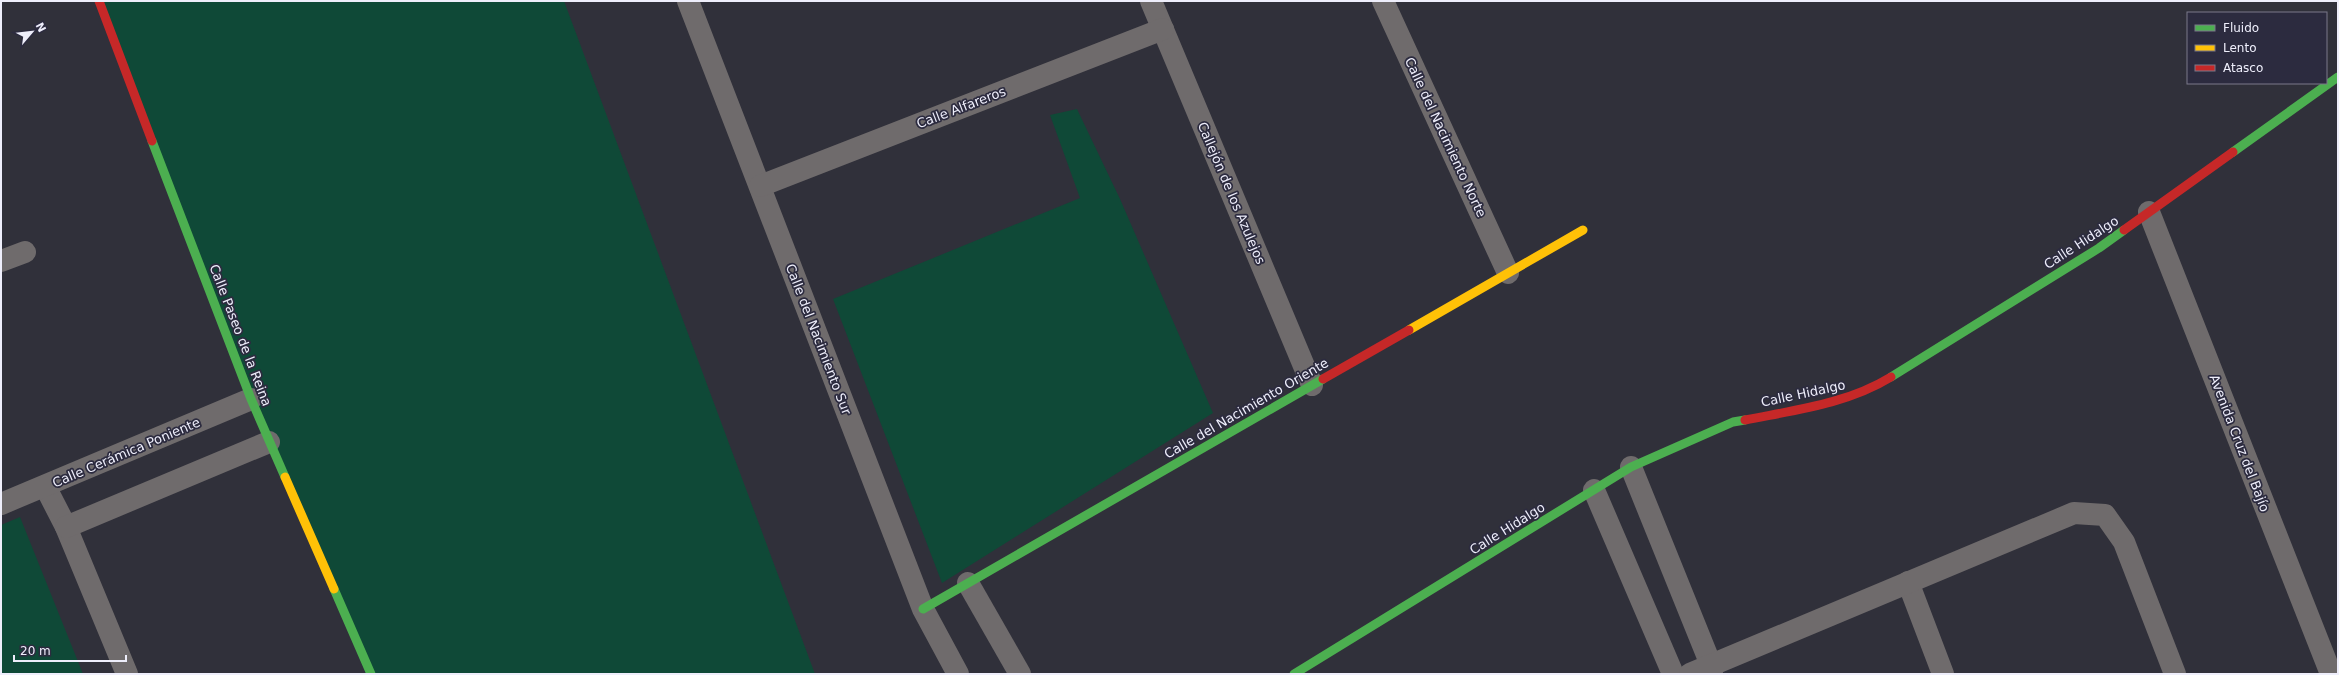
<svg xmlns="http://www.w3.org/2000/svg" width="2339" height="675" viewBox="0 0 2339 675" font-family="'DejaVu Sans',sans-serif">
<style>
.green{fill:#0f4937}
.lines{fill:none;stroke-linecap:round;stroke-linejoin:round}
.street{stroke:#6f6b6c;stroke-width:22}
.fast{stroke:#4caf50;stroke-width:9}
.slow{stroke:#ffc107;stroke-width:9}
.jam{stroke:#c62828;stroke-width:9}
.labels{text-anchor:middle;stroke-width:3.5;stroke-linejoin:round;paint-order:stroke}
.street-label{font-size:13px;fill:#eeeefb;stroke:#2c2b3f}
</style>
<rect width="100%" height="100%" fill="#30303a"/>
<g class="green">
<path d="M 97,1 L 564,1 L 815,674 L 366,674 Z"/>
<path d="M 1077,109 L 1120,199 L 1213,413 L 942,583 L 833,299 L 1080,198 L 1050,115 Z"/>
<path d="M 20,517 L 83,674 L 1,674 L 1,525 Z"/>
</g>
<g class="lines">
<g class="street">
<path d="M 688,1 L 923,609 L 958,674"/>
<path d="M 1151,1 L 1312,385"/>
<path d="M 1383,1 L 1508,273"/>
<path d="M 760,186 L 1163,29"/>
<path d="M 2149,212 L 2331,674"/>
<path d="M 1,261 L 25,252"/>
<path d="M 1631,467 L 1711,665 L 1712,674"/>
<path d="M 45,486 L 66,527 L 127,674"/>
<path d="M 1594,490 L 1673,674"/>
<path d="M 1,504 L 251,399"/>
<path d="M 66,527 L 269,442"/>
<path d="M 1908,582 L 1943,674"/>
<path d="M 968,583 L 1020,674"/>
<path d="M 1690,674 L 2074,513 L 2105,515 L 2124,542 L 2175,674"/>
</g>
<g class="fast">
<path d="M 152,141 L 251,399 L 285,477"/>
<path d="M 2233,152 L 2338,77"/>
<path d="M 1891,377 L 2099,248 L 2124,230"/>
<path d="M 334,589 L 371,674"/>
<path d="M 923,609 L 1323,379"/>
<path d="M 1294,674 L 1631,467 L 1733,422 L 1745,420"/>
</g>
<g class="slow">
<path d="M 1409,330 L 1583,230"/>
<path d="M 285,477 L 334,589"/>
</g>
<g class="jam">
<path d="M 99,1 L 152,141"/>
<path d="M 2124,230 L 2233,152"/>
<path d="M 1323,379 L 1409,330"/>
<path d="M 1745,420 C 1795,410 1847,404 1891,377"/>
</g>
</g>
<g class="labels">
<g class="street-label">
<text transform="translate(961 107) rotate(-21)" y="5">Calle Alfareros</text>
<text transform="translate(1446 137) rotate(65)" y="5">Calle del Nacimiento Norte</text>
<text transform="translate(1232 193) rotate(67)" y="5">Callejón de los Azulejos</text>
<text transform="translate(2081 242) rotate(-33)" y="5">Calle Hidalgo</text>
<text transform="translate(241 335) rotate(69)" y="5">Calle Paseo de la Reina</text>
<text transform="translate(819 339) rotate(69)" y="5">Calle del Nacimiento Sur</text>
<text transform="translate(1803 393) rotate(-12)" y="5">Calle Hidalgo</text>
<text transform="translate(1246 408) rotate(-30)" y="5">Calle del Nacimiento Oriente</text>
<text transform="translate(2240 443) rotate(69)" y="5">Avenida Cruz del Bajío</text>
<text transform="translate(126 452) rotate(-23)" y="5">Calle Cerámica Poniente</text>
<text transform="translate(1507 528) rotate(-32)" y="5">Calle Hidalgo</text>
</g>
</g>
<rect width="2339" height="675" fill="none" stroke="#eeeefb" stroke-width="4"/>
<rect x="2187" y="12" width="140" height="72" fill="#2c2b3f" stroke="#7a798a"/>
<rect x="2195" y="25" width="20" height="6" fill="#4caf50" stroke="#7a798a"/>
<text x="2223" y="32" font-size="12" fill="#eeeefb">Fluido</text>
<rect x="2195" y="45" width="20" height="6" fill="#ffc107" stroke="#7a798a"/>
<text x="2223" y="52" font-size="12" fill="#eeeefb">Lento</text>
<rect x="2195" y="65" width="20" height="6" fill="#c62828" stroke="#7a798a"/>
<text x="2223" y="72" font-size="12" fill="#eeeefb">Atasco</text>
<g transform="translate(32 32) rotate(62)" stroke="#2c2b3f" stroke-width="3" paint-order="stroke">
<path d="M0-3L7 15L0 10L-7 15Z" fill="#eeeefb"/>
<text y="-6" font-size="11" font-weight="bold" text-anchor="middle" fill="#eeeefb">N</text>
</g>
<path d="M14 655v6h112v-6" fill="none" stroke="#eeeefb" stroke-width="2"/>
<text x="20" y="655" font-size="12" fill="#eeeefb" stroke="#2c2b3f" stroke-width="3" paint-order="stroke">20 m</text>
</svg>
